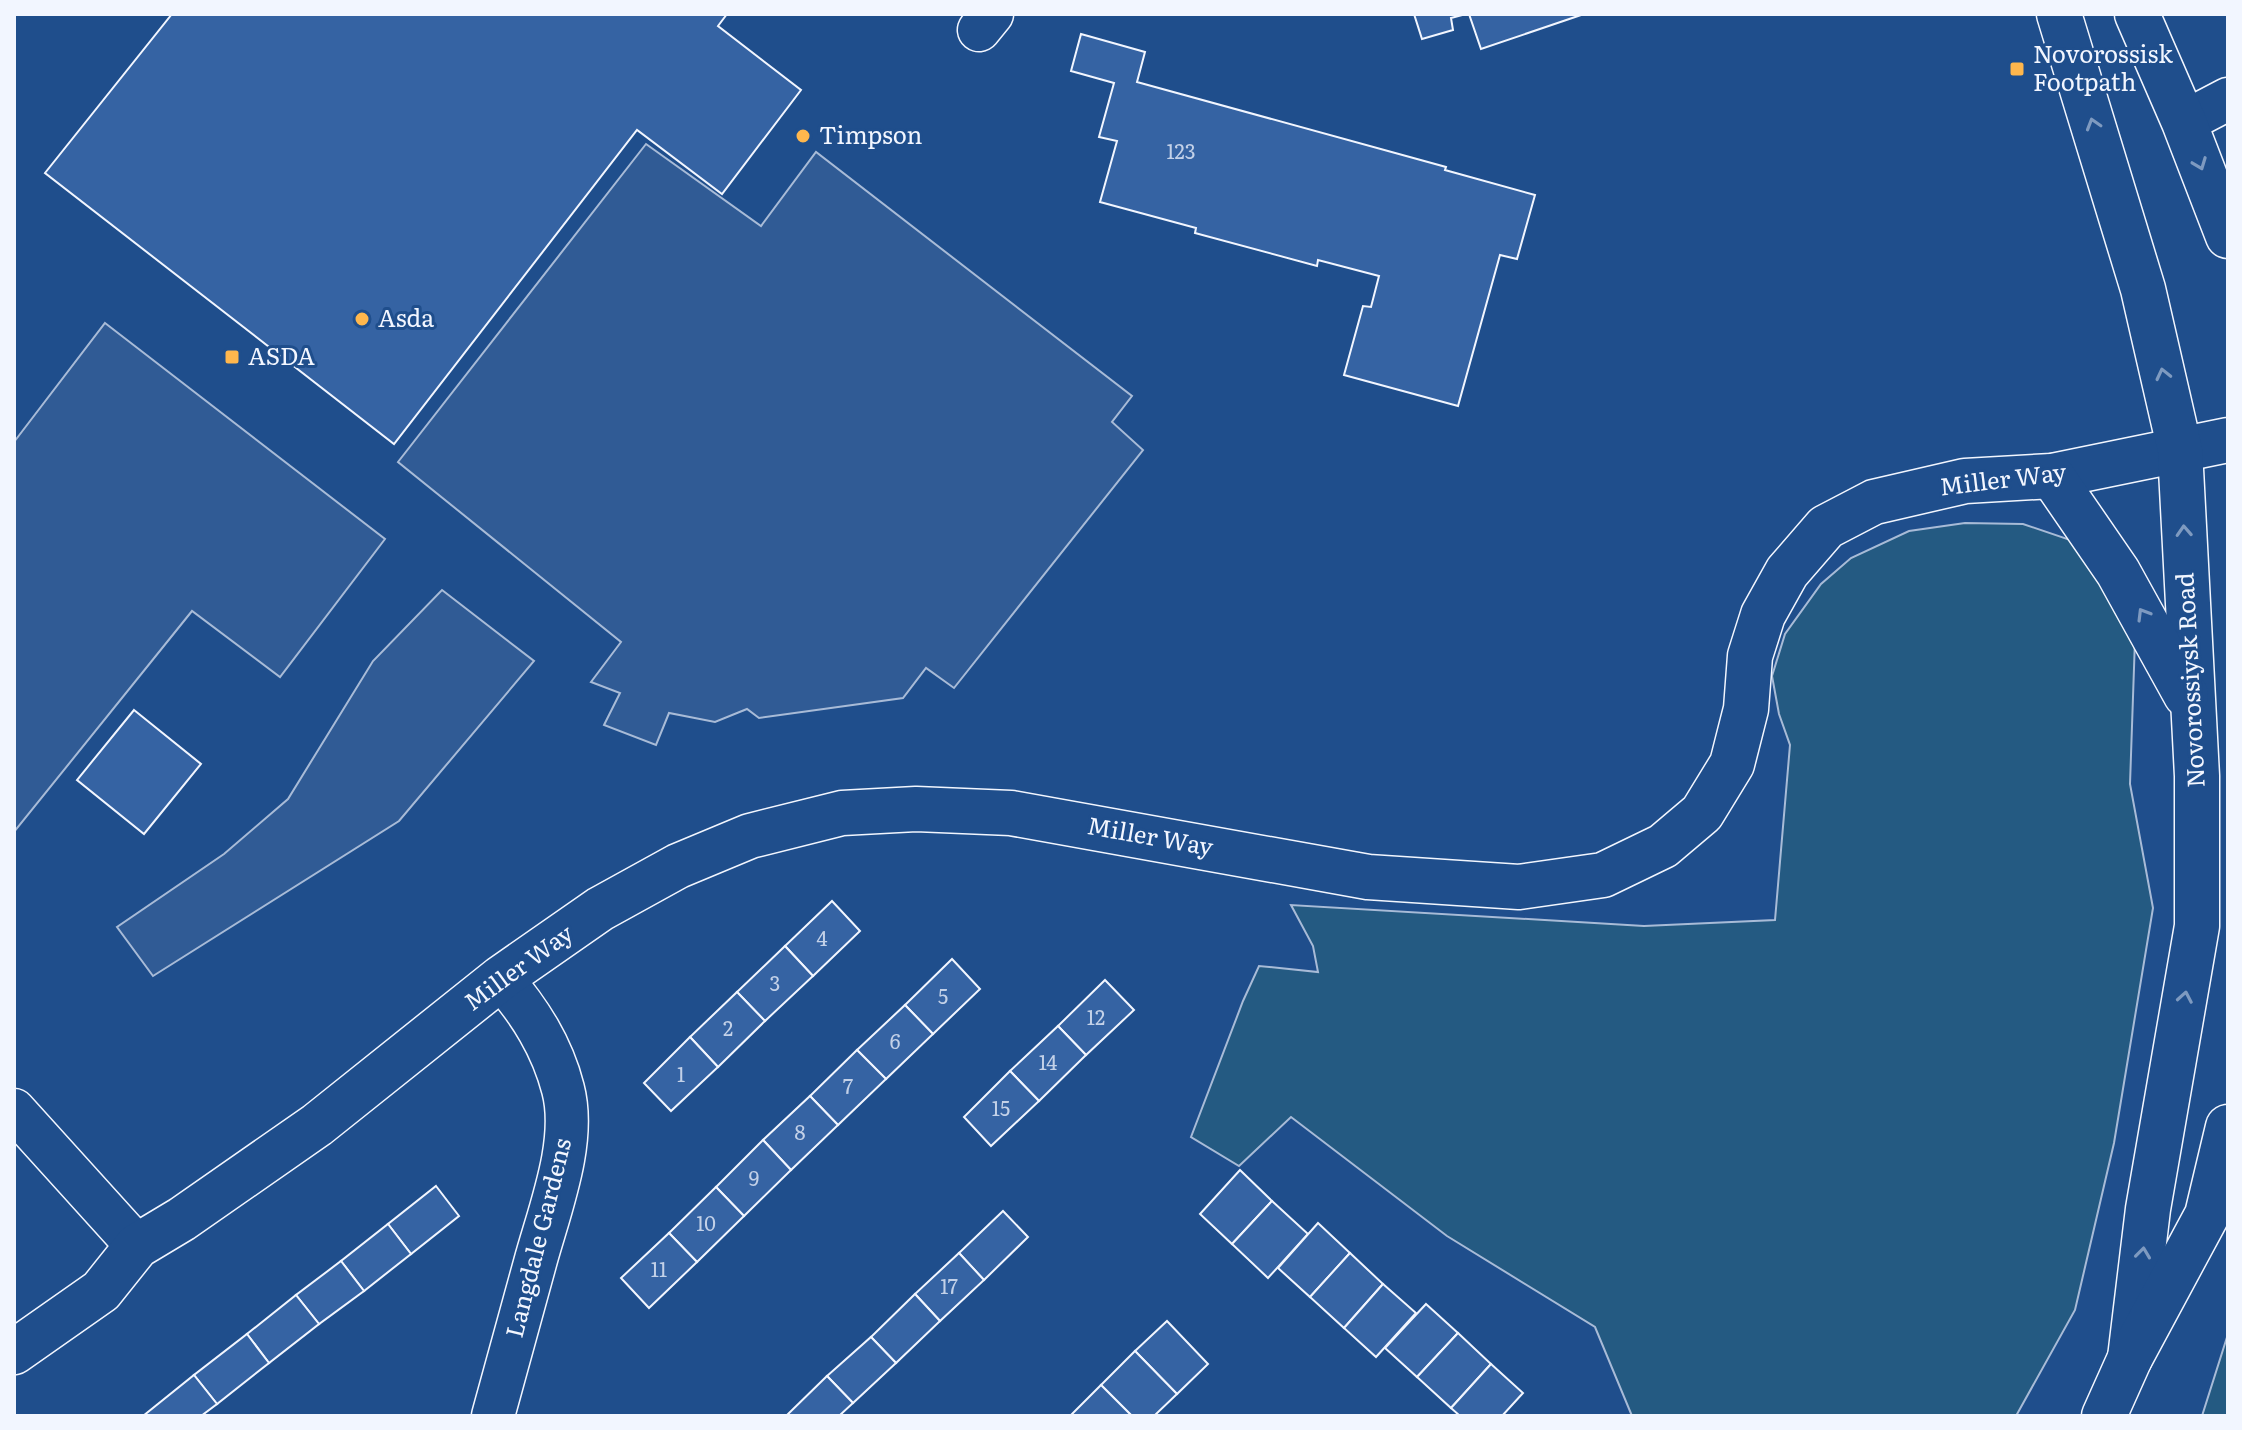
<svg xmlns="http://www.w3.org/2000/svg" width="2242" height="1430" viewBox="0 0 2242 1430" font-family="Literata,serif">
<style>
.green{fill:#245a82;stroke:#a8bbd7;stroke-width:2}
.parking{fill:#305b95;stroke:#a8bbd7;stroke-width:2}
.building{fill:#3563a3;stroke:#f2f6ff;stroke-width:2}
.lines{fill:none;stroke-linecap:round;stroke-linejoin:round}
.minor-casing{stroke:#f2f6ff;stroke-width:45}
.tertiary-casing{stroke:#f2f6ff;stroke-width:47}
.secondary-casing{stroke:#f2f6ff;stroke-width:47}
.minor{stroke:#1f4e8c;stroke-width:42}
.tertiary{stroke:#1f4e8c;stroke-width:44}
.secondary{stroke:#1f4e8c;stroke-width:44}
.oneway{stroke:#7e9ac0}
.poi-dot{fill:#ffb74d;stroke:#1f4e8c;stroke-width:3}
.labels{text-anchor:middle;stroke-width:6;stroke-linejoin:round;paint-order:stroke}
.number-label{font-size:20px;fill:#c3d1e8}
.poi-label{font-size:24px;fill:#f2f6ff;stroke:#1f4e8c;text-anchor:start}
.street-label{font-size:24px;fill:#f2f6ff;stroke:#1f4e8c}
</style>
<rect width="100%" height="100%" fill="#1f4e8c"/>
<g class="green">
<path d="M 1965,523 L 2023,524 L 2088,546 L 2135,639 L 2130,784 L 2153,908 L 2114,1143 L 2075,1310 L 2016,1416 L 1632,1416 L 1595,1327 L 1447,1236 L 1291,1117 L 1239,1166 L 1191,1137 L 1243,1001 L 1259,966 L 1318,972 L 1313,946 L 1291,905 L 1644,926 L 1775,920 L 1790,745 L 1779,714 L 1772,676 L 1785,634 L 1821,584 L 1851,558 L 1909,531 Z"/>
<path d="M 2228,1334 L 2228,1416 L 2202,1416 Z"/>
</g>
<g class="parking">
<path d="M 646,144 L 761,226 L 816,152 L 1132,396 L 1112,422 L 1143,450 L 954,688 L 926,668 L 903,698 L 759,718 L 747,709 L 715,722 L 669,713 L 656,745 L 604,725 L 620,693 L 591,682 L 621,642 L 398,462 Z"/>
<path d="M 105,323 L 385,539 L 280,677 L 192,611 L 14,832 L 14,442 Z"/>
<path d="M 442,590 L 534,661 L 399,821 L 153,976 L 117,927 L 224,854 L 288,799 L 373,661 Z"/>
</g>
<g class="building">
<path d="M 172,14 L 727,14 L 718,26 L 801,90 L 722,194 L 637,130 L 394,444 L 45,173 Z"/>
<path d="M 1414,14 L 1466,14 L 1451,18 L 1453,30 L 1422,39 Z"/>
<path d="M 1469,14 L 1584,14 L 1481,49 Z"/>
<path d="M 1081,34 L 1145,52 L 1137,82 L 1446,167 L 1445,170 L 1535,195 L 1517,259 L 1500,255 L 1458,406 L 1344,375 L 1363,306 L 1371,307 L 1379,276 L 1318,260 L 1317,266 L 1195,233 L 1196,228 L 1100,202 L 1117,141 L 1099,137 L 1114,83 L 1071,71 Z"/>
<path d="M 134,710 L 201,764 L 144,834 L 77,780 Z"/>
<path d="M 832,901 L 860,931 L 813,976 L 785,946 Z"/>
<path d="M 785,946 L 813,976 L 765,1021 L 737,992 Z"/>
<path d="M 952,959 L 980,989 L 933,1034 L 905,1005 Z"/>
<path d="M 1105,980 L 1134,1010 L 1086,1055 L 1058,1026 Z"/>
<path d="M 737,992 L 765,1021 L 718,1067 L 690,1037 Z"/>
<path d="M 905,1005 L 933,1034 L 886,1079 L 857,1050 Z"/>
<path d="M 1058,1026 L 1086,1055 L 1039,1101 L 1010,1071 Z"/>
<path d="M 690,1037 L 718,1067 L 671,1111 L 644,1083 Z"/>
<path d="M 857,1050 L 886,1079 L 838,1125 L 810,1096 Z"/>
<path d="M 1010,1071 L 1039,1101 L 991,1146 L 964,1117 Z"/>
<path d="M 810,1096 L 838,1125 L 791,1170 L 763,1140 Z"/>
<path d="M 763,1140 L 791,1170 L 744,1216 L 716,1187 Z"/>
<path d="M 1240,1170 L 1272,1201 L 1232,1244 L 1200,1214 Z"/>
<path d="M 436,1186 L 459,1216 L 411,1254 L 388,1224 Z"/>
<path d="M 716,1187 L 744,1216 L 697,1262 L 669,1233 Z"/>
<path d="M 1272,1201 L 1308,1234 L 1268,1278 L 1232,1244 Z"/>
<path d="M 1003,1211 L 1028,1237 L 984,1280 L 959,1253 Z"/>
<path d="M 1318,1223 L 1350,1253 L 1310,1297 L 1278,1268 Z"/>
<path d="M 388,1224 L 411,1254 L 364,1291 L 341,1261 Z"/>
<path d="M 669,1233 L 697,1262 L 649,1308 L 621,1278 Z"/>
<path d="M 959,1253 L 984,1280 L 940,1321 L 915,1294 Z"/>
<path d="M 1350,1253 L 1383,1284 L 1344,1328 L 1310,1297 Z"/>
<path d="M 341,1261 L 364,1291 L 319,1324 L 296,1295 Z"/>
<path d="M 1383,1284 L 1416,1313 L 1376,1357 L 1344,1328 Z"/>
<path d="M 915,1294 L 940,1321 L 896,1363 L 871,1337 Z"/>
<path d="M 296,1295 L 319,1324 L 269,1363 L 247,1334 Z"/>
<path d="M 1426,1304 L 1458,1333 L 1417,1377 L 1385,1348 Z"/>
<path d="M 1167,1321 L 1208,1364 L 1177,1394 L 1135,1351 Z"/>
<path d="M 1458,1333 L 1491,1364 L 1451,1408 L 1417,1377 Z"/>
<path d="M 247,1334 L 269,1363 L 217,1404 L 194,1375 Z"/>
<path d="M 871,1337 L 896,1363 L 853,1403 L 827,1376 Z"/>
<path d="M 1135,1351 L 1177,1394 L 1154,1416 L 1132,1416 L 1101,1385 Z"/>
<path d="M 1491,1364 L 1523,1393 L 1502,1416 L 1460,1416 L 1451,1408 Z"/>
<path d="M 194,1375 L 217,1404 L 201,1416 L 143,1416 Z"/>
<path d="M 827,1376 L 853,1403 L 839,1416 L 786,1416 Z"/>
<path d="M 1101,1385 L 1132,1416 L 1070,1416 Z"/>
</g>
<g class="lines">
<g class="minor-casing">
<g id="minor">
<path d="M 979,30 L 992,14"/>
<path d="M 2184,122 L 2228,99"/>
<path d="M 14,1110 L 137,1246"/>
<path d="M 493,1416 C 507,1365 521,1314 535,1263 C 549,1211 577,1142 563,1089 C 552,1046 530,1012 501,978"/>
</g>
</g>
<g class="tertiary-casing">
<path id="tertiary" d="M 14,1352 L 101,1291 L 137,1246 L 182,1219 L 317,1125 L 501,978 L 600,909 L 678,866 L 750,836 L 842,813 L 916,809 L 1011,813 L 1368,877 L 1519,887 L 1603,875 L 1663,846 L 1702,813 L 1732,764 L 1746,709 L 1750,656 L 1763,615 L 1787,572 L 1826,527 L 1874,502 L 1965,481 L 2052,476 L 2228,440"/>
</g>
<g class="secondary-casing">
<g id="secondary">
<path d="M 2059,14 L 2143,289 L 2180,450 L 2197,776 L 2197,926 L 2148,1209 L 2130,1358"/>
<path d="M 2137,14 L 2184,122 L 2228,236"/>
<path d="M 2052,476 L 2118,572 L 2186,695"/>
<path d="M 2104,1416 L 2130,1358 L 2207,1215 L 2228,1127"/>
</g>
</g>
<use href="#minor" class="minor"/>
<use href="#tertiary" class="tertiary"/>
<use href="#secondary" class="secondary"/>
</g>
<defs><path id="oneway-chevron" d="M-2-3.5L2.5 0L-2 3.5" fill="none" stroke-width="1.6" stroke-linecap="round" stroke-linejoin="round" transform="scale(2)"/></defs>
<g class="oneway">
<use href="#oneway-chevron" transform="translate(2093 124) rotate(-107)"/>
<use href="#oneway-chevron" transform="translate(2200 164) rotate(69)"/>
<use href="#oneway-chevron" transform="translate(2163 374) rotate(-103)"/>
<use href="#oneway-chevron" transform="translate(2184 531) rotate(-93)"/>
<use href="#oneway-chevron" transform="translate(2143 614) rotate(-121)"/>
<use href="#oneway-chevron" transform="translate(2185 997) rotate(-80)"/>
<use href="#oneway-chevron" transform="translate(2143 1253) rotate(-83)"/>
</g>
<g class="poi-dot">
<rect x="2009" y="61" width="16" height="16" rx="4"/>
<circle cx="803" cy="136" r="8"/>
<circle cx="362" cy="319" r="8"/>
<rect x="224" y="349" width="16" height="16" rx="4"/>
</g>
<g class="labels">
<g class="number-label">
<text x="1181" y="159">123</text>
<text x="822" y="946">4</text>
<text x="775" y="991">3</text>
<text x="943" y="1004">5</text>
<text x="1096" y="1025">12</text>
<text x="728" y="1036">2</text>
<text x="895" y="1049">6</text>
<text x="1048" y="1070">14</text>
<text x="681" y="1082">1</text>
<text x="848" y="1094">7</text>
<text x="1001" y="1116">15</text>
<text x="800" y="1140">8</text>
<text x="754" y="1186">9</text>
<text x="706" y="1231">10</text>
<text x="659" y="1277">11</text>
<text x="949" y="1294">17</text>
</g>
<g class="poi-label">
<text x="2033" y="63">Novorossisk<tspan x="2033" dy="28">Footpath</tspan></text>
<text x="819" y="144">Timpson</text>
<text x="378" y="327">Asda</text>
<text x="248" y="365">ASDA</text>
</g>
<g class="street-label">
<text transform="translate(2003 480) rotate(-7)" y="8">Miller Way</text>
<text transform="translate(2191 680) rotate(-93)" y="8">Novorossiysk Road</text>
<text transform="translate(1150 837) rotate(10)" y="8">Miller Way</text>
<text transform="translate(519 968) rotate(-36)" y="8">Miller Way</text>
<text transform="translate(539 1238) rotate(-76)" y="8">Langdale Gardens</text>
</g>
</g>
<rect width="2242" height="1430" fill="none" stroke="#f2f6ff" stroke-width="32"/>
</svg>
